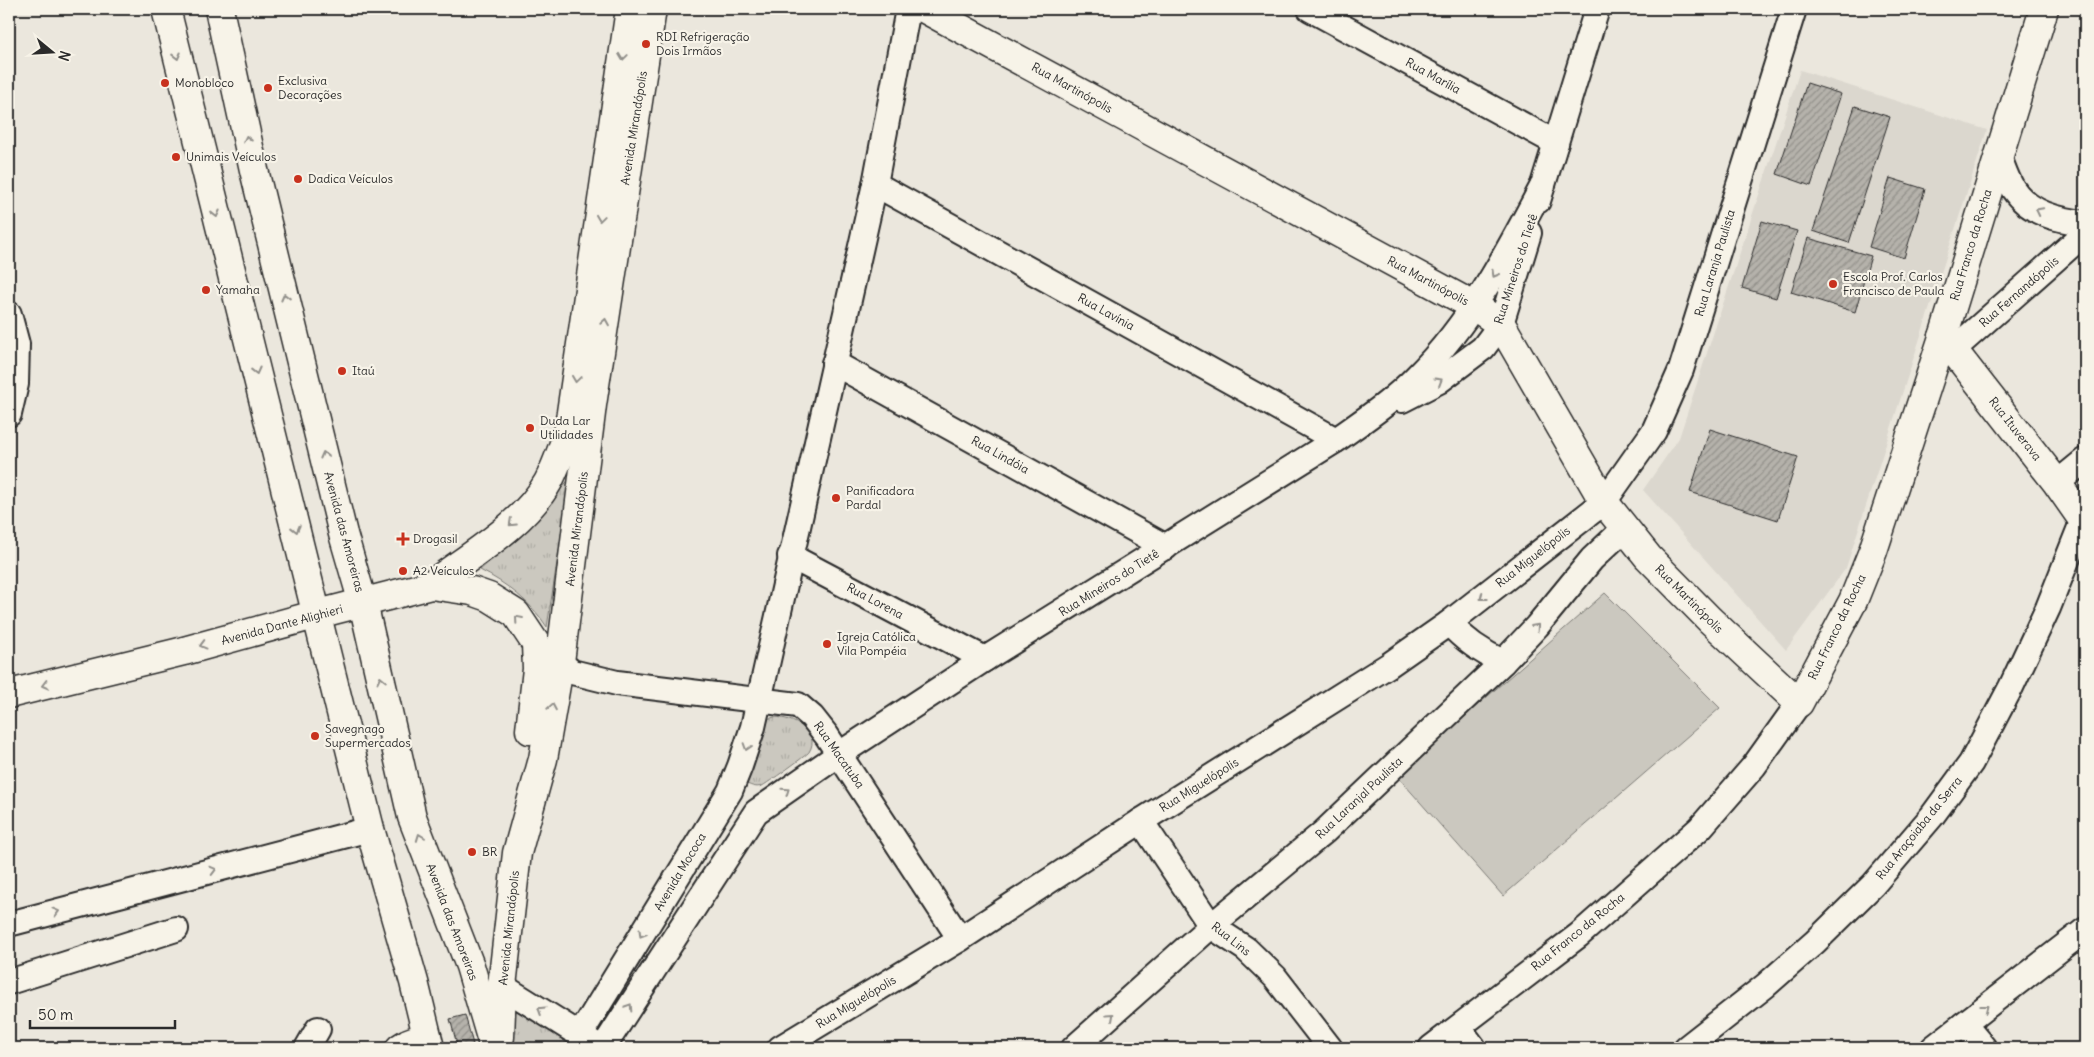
<svg xmlns="http://www.w3.org/2000/svg" width="2094" height="1057" viewBox="0 0 2094 1057" font-family="Delius,sans-serif">
<style>
.built{fill:#dbd7ce}
.park{fill:url(#park-tufts);stroke:#7b7a75}
.garden{fill:#cbc8bf;stroke:#7b7a75}
.building{fill:url(#building-hatch);stroke:#2b2b2b}
.lines{fill:none;stroke-linecap:round;stroke-linejoin:round}
.minor-casing{stroke:#2b2b2b;stroke-width:28}
.tertiary-casing{stroke:#2b2b2b;stroke-width:31}
.primary-casing{stroke:#2b2b2b;stroke-width:31}
.minor{stroke:#f7f3e8;stroke-width:24}
.tertiary{stroke:#f7f3e8;stroke-width:28}
.primary{stroke:#f7f3e8;stroke-width:28}
.oneway{stroke:#918f8a}
.poi-dot{fill:#c8321e;stroke:#f7f3e8;stroke-width:2}
.labels{text-anchor:middle;stroke-width:4.5;stroke-linejoin:round;paint-order:stroke}
.poi-label{font-size:12px;fill:#2b2b2b;stroke:#f7f3e8;text-anchor:start}
.street-label{font-size:12px;fill:#2b2b2b;stroke:#f7f3e8}
</style>
<defs>
<pattern id="park-tufts" width="24" height="20" patternUnits="userSpaceOnUse" patternTransform="scale(1.25)"><rect width="24" height="20" fill="#cbc8bf"/><path d="M3 7l-1-3M5 7V3M7 7l1-3M15 17l-1-3M17 17v-4M19 17l1-3" fill="none" stroke="#aeaca4"/></pattern>
<pattern id="building-hatch" width="6" height="6" patternUnits="userSpaceOnUse" patternTransform="scale(1.25)"><rect width="6" height="6" fill="#b5b2ab"/><path d="M-1 1l2-2M0 6l6-6M5 7l2-2" fill="none" stroke="#93918b"/></pattern>
</defs>
<rect width="100%" height="100%" fill="#ebe7dd"/>
<filter id="ink" filterUnits="userSpaceOnUse"><feTurbulence type="fractalNoise" baseFrequency=".02" numOctaves="2"/><feDisplacementMap in="SourceGraphic" scale="10" xChannelSelector="R" yChannelSelector="G"/><feConvolveMatrix kernelMatrix="1 2 1 2 8 2 1 2 1" color-interpolation-filters="sRGB"/></filter>
<g filter="url(#ink)">
<path class="built" d="M 1800,70 L 1987,130 L 1846,568 L 1786,650 L 1643,490 L 1679,438 Z"/>
<g class="park">
<path d="M 570,478 L 547,627 C 531,602 506,583 480,570 L 538,517 Z"/>
<path d="M 775,717 C 791,718 822,731 809,752 C 807,755 765,785 762,786 C 756,788 752,786 747,784 L 744,775 L 766,719 Z"/>
<path d="M 509,1006 L 578,1048 L 503,1048 Z"/>
</g>
<path class="garden" d="M 1605,593 L 1720,708 L 1503,896 L 1397,776 Z"/>
<g class="building">
<path d="M 1807,83 L 1841,94 L 1811,186 L 1777,174 Z"/>
<path d="M 1855,106 L 1890,117 L 1849,243 L 1813,231 Z"/>
<path d="M 1890,178 L 1925,189 L 1904,258 L 1869,247 Z"/>
<path d="M 1762,221 L 1797,231 L 1776,298 L 1742,288 Z"/>
<path d="M 1808,238 L 1871,256 L 1855,312 L 1791,292 Z"/>
<path d="M 1710,429 L 1798,457 L 1778,520 L 1690,492 Z"/>
<path d="M 465,1015 L 474,1048 L 458,1048 L 450,1019 Z"/>
</g>
<g class="lines">
<g class="minor-casing">
<g id="minor">
<path d="M 1310,9 L 1556,143"/>
<path d="M 1999,157 C 2003,167 2007,180 2013,189 C 2030,214 2058,220 2085,223"/>
<path d="M 875,184 L 1336,440"/>
<path d="M 1538,201 L 1597,9"/>
<path d="M 9,314 L 17,344 L 16,384 L 9,414"/>
<path d="M 1953,350 L 2085,233"/>
<path d="M 834,363 L 1166,547"/>
<path d="M 1402,400 L 1439,381 L 1483,348 L 1501,324 L 1529,233"/>
<path d="M 2057,483 L 2085,460"/>
<path d="M 790,556 L 985,659"/>
<path d="M 1449,623 C 1465,641 1481,652 1503,662"/>
<path d="M 547,652 L 572,672 L 617,683 L 798,705 L 812,717 L 827,736 L 960,939"/>
<path d="M 1141,821 L 1211,926 L 1246,949 L 1275,977 L 1330,1048"/>
<path d="M 9,924 L 370,829"/>
<path d="M 9,982 L 176,929"/>
<path d="M 502,986 L 593,1043"/>
<path d="M 1964,1024 L 1984,1048"/>
<path d="M 1459,1028 L 1474,1048"/>
<path d="M 580,1035 L 730,791 L 740,766 L 753,727 L 875,184 L 908,9"/>
<path d="M 307,1048 L 318,1029"/>
<path d="M 603,1048 L 756,812 L 838,755 L 985,659 L 1336,440 C 1364,420 1393,401 1417,376 C 1472,321 1507,253 1543,185"/>
<path d="M 780,1048 L 960,939 L 1141,821 L 1389,665 L 1449,623 L 1604,502 L 1654,431 L 1681,370 L 1794,9"/>
<path d="M 1074,1048 L 1211,926 L 1324,832 L 1503,662 L 1537,626 L 1592,559 L 1625,528"/>
<path d="M 1431,1048 L 1579,935 L 1700,828 L 1754,766 L 1799,703"/>
<path d="M 1686,1048 L 1765,986 L 1815,942 L 1873,885 L 1932,816 L 1971,763 L 2011,687 L 2048,608 L 2083,520"/>
<path d="M 1933,1048 L 2085,930"/>
</g>
</g>
<g class="tertiary-casing">
<g id="tertiary">
<path d="M 925,9 L 1474,306 L 1501,324 L 1604,502 L 1648,557 L 1710,620 L 1799,703 L 1853,601 L 1873,551 L 1943,337 L 2044,9"/>
<path d="M 1943,337 L 2057,483 L 2085,523"/>
<path d="M 9,694 L 184,651 L 318,614"/>
<path d="M 400,1048 L 408,1043 L 427,1036"/>
</g>
</g>
<g class="primary-casing">
<g id="primary">
<path d="M 166,9 L 370,829 L 414,982 L 430,1048"/>
<path d="M 219,9 L 254,170 L 343,534 L 363,603 L 412,817 L 470,966 L 494,1048"/>
<path d="M 431,585 C 469,556 524,525 548,482 C 556,467 562,449 568,433 L 630,9"/>
<path d="M 318,614 L 431,585 L 472,591 L 489,597 L 516,614 L 536,644 L 537,669 L 530,730"/>
<path d="M 500,1037 L 502,986 L 517,853 L 543,759 L 560,662 L 592,405 L 652,9"/>
</g>
</g>
<use href="#minor" class="minor"/>
<use href="#tertiary" class="tertiary"/>
<use href="#primary" class="primary"/>
</g>
<defs><path id="oneway-chevron" d="M-2-3.5L2.5 0L-2 3.5" fill="none" stroke-width="1.6" stroke-linecap="round" stroke-linejoin="round" transform="scale(1.25)"/></defs>
<g class="oneway">
<use href="#oneway-chevron" transform="translate(177 56) rotate(76)"/>
<use href="#oneway-chevron" transform="translate(623 57) rotate(98)"/>
<use href="#oneway-chevron" transform="translate(247 139) rotate(-102)"/>
<use href="#oneway-chevron" transform="translate(2039 211) rotate(-153)"/>
<use href="#oneway-chevron" transform="translate(216 214) rotate(76)"/>
<use href="#oneway-chevron" transform="translate(600 218) rotate(98)"/>
<use href="#oneway-chevron" transform="translate(1495 274) rotate(120)"/>
<use href="#oneway-chevron" transform="translate(285 297) rotate(-104)"/>
<use href="#oneway-chevron" transform="translate(605 322) rotate(-81)"/>
<use href="#oneway-chevron" transform="translate(256 371) rotate(76)"/>
<use href="#oneway-chevron" transform="translate(576 379) rotate(98)"/>
<use href="#oneway-chevron" transform="translate(1439 381) rotate(-31)"/>
<use href="#oneway-chevron" transform="translate(324 455) rotate(-104)"/>
<use href="#oneway-chevron" transform="translate(512 523) rotate(137)"/>
<use href="#oneway-chevron" transform="translate(296 529) rotate(76)"/>
<use href="#oneway-chevron" transform="translate(1483 597) rotate(142)"/>
<use href="#oneway-chevron" transform="translate(518 619) rotate(-131)"/>
<use href="#oneway-chevron" transform="translate(1536 627) rotate(-49)"/>
<use href="#oneway-chevron" transform="translate(203 645) rotate(165)"/>
<use href="#oneway-chevron" transform="translate(381 680) rotate(-103)"/>
<use href="#oneway-chevron" transform="translate(45 685) rotate(166)"/>
<use href="#oneway-chevron" transform="translate(552 707) rotate(-80)"/>
<use href="#oneway-chevron" transform="translate(747 747) rotate(108)"/>
<use href="#oneway-chevron" transform="translate(786 791) rotate(-35)"/>
<use href="#oneway-chevron" transform="translate(420 837) rotate(-111)"/>
<use href="#oneway-chevron" transform="translate(213 870) rotate(-15)"/>
<use href="#oneway-chevron" transform="translate(56 912) rotate(-15)"/>
<use href="#oneway-chevron" transform="translate(642 934) rotate(121)"/>
<use href="#oneway-chevron" transform="translate(629 1007) rotate(-57)"/>
<use href="#oneway-chevron" transform="translate(1985 1008) rotate(-38)"/>
<use href="#oneway-chevron" transform="translate(541 1010) rotate(-148)"/>
<use href="#oneway-chevron" transform="translate(1111 1016) rotate(-42)"/>
</g>
</g>
<g class="poi-dot">
<circle cx="646" cy="44" r="5"/>
<circle cx="165" cy="83" r="5"/>
<circle cx="268" cy="88" r="5"/>
<circle cx="176" cy="157" r="5"/>
<circle cx="298" cy="179" r="5"/>
<circle cx="1833" cy="284" r="5"/>
<circle cx="206" cy="290" r="5"/>
<circle cx="342" cy="371" r="5"/>
<circle cx="530" cy="428" r="5"/>
<circle cx="836" cy="498" r="5"/>
<path d="M400.5 531.5h5v5h5v5h-5v5h-5v-5h-5v-5h5z"/>
<circle cx="403" cy="571" r="5"/>
<circle cx="827" cy="644" r="5"/>
<circle cx="315" cy="736" r="5"/>
<circle cx="472" cy="852" r="5"/>
</g>
<g class="labels">
<g class="poi-label">
<text x="656" y="41">RDI Refrigeração<tspan x="656" dy="14">Dois Irmãos</tspan></text>
<text x="278" y="85">Exclusiva<tspan x="278" dy="14">Decorações</tspan></text>
<text x="175" y="87">Monobloco</text>
<text x="186" y="161">Unimais Veículos</text>
<text x="308" y="183">Dadica Veículos</text>
<text x="1843" y="281">Escola Prof. Carlos<tspan x="1843" dy="14">Francisco de Paula</tspan></text>
<text x="216" y="294">Yamaha</text>
<text x="352" y="375">Itaú</text>
<text x="540" y="425">Duda Lar<tspan x="540" dy="14">Utilidades</tspan></text>
<text x="846" y="495">Panificadora<tspan x="846" dy="14">Pardal</tspan></text>
<text x="413" y="543">Drogasil</text>
<text x="413" y="575">A2 Veículos</text>
<text x="837" y="641">Igreja Católica<tspan x="837" dy="14">Vila Pompéia</tspan></text>
<text x="325" y="733">Savegnago<tspan x="325" dy="14">Supermercados</tspan></text>
<text x="482" y="856">BR</text>
</g>
<g class="street-label">
<text transform="translate(1433 76) rotate(29)" y="4">Rua Marília</text>
<text transform="translate(1072 88) rotate(29)" y="4">Rua Martinópolis</text>
<text transform="translate(634 128) rotate(-81)" y="4">Avenida Mirandópolis</text>
<text transform="translate(1971 245) rotate(-73)" y="4">Rua Franco da Rocha</text>
<text transform="translate(1715 263) rotate(-73)" y="4">Rua Laranja Paulista</text>
<text transform="translate(1516 269) rotate(-72)" y="4">Rua Mineiros do Tietê</text>
<text transform="translate(1428 281) rotate(28)" y="4">Rua Martinópolis</text>
<text transform="translate(2019 292) rotate(-41)" y="4">Rua Fernandópolis</text>
<text transform="translate(1106 312) rotate(29)" y="4">Rua Lavínia</text>
<text transform="translate(2015 429) rotate(52)" y="4">Rua Ituverava</text>
<text transform="translate(1000 455) rotate(29)" y="4">Rua Lindóia</text>
<text transform="translate(577 529) rotate(-83)" y="4">Avenida Mirandópolis</text>
<text transform="translate(344 532) rotate(75)" y="4">Avenida das Amoreiras</text>
<text transform="translate(1533 557) rotate(-38)" y="4">Rua Miguelópolis</text>
<text transform="translate(1109 583) rotate(-32)" y="4">Rua Mineiros do Tietê</text>
<text transform="translate(1689 599) rotate(45)" y="4">Rua Martinópolis</text>
<text transform="translate(875 601) rotate(28)" y="4">Rua Lorena</text>
<text transform="translate(282 625) rotate(-15)" y="4">Avenida Dante Alighieri</text>
<text transform="translate(1837 627) rotate(-64)" y="4">Rua Franco da Rocha</text>
<text transform="translate(839 755) rotate(55)" y="4">Rua Macatuba</text>
<text transform="translate(1199 785) rotate(-32)" y="4">Rua Miguelópolis</text>
<text transform="translate(1359 798) rotate(-43)" y="4">Rua Laranjal Paulista</text>
<text transform="translate(1919 828) rotate(-51)" y="4">Rua Araçoiaba da Serra</text>
<text transform="translate(680 872) rotate(-59)" y="4">Avenida Mococa</text>
<text transform="translate(452 922) rotate(69)" y="4">Avenida das Amoreiras</text>
<text transform="translate(509 928) rotate(-84)" y="4">Avenida Mirandópolis</text>
<text transform="translate(1578 932) rotate(-39)" y="4">Rua Franco da Rocha</text>
<text transform="translate(1231 939) rotate(38)" y="4">Rua Lins</text>
<text transform="translate(856 1002) rotate(-31)" y="4">Rua Miguelópolis</text>
</g>
</g>
<rect width="2094" height="1057" fill="none" stroke="#f7f3e8" stroke-width="30"/>
<rect x="15" y="15" width="2064" height="1027" fill="none" stroke="#2b2b2b" stroke-width="2" filter="url(#ink)"/>
<g transform="translate(52 52) rotate(108)" stroke="#f7f3e8" stroke-width="4" paint-order="stroke">
<path d="M0-4L9 19L0 12L-9 19Z" fill="#2b2b2b"/>
<text y="-8" font-size="14" font-weight="bold" text-anchor="middle" fill="#2b2b2b">N</text>
</g>
<path d="M30 1020v8h145v-8" fill="none" stroke="#2b2b2b" stroke-width="2.5"/>
<text x="38" y="1020" font-size="15" fill="#2b2b2b" stroke="#f7f3e8" stroke-width="4" paint-order="stroke">50 m</text>
</svg>
